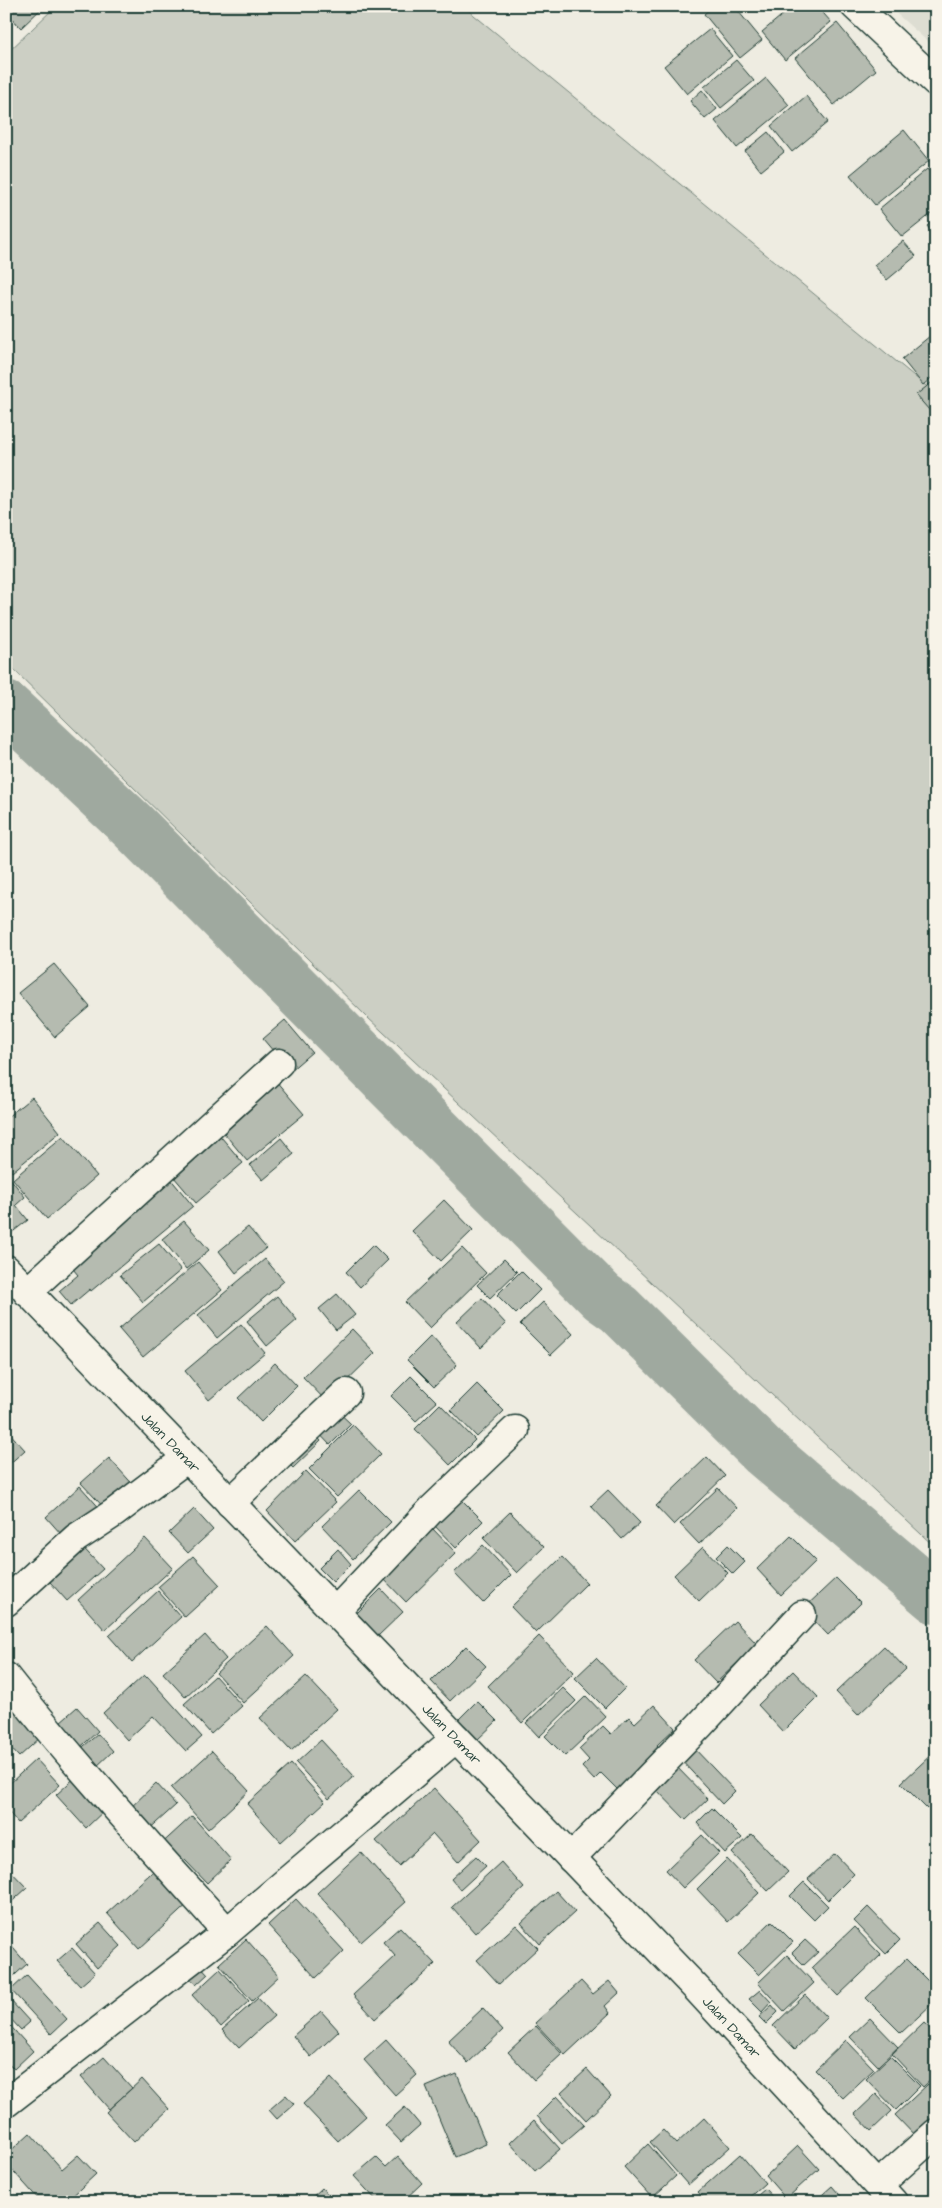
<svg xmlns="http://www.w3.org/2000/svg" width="942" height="2208" viewBox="0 0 942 2208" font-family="'Architects Daughter',sans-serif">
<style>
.built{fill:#ddddd2}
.green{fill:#cccfc4;stroke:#76867c}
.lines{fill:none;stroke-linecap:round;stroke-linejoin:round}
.river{stroke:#9fa99f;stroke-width:52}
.building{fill:#b5bbb0;stroke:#1f3d34}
.minor-casing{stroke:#1f3d34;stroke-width:31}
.tertiary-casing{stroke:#1f3d34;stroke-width:31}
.minor{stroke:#f7f3e8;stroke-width:28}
.tertiary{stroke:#f7f3e8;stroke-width:28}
.labels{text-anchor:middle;stroke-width:5;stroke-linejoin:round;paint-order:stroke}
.street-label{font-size:14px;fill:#1f3d34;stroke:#f7f3e8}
</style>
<rect width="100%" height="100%" fill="#eeece1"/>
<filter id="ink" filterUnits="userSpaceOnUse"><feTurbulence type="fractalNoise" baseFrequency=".02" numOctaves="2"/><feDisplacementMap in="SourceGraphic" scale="10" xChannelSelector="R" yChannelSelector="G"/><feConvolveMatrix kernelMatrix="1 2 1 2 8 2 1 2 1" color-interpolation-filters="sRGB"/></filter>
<g filter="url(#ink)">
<path class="built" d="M 888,6 L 936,6 L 936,49 Z"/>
<path class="green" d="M 56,6 L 463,6 L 936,394 L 936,1548 L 368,1018 L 6,662 L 6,54 Z"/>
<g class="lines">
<path class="river" d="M 6,707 L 133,826 L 602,1297 L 619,1309 L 764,1452 L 936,1598"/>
</g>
<g class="building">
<path d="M 6,6 L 44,6 L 21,28 L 6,12 Z"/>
<path d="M 713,6 L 734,6 L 762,40 L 740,58 L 704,14 Z"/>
<path d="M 793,6 L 817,6 L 831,22 L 785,60 L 762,32 Z"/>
<path d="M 837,23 L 876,70 L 834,105 L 795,58 Z"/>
<path d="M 710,29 L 732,56 L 687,94 L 664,66 Z"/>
<path d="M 736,60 L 754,81 L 721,108 L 704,87 Z"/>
<path d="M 766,78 L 789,105 L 737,148 L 715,121 Z"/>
<path d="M 702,90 L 717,109 L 705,119 L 690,101 Z"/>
<path d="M 806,96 L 828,122 L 792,152 L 771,126 Z"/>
<path d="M 904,130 L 929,161 L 875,205 L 850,175 Z"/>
<path d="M 768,132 L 784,152 L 761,171 L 745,151 Z"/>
<path d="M 927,169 L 936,179 L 936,210 L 902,237 L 879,209 Z"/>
<path d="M 936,218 L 936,237 L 927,226 Z"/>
<path d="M 903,241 L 916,256 L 887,280 L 874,265 Z"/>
<path d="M 936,331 L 936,374 L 923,385 L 902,359 Z"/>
<path d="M 936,379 L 936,418 L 916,395 Z"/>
<path d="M 54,964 L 90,1007 L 55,1037 L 18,993 Z"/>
<path d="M 285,1020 L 312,1052 L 290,1071 L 263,1039 Z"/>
<path d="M 275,1080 L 304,1114 L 247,1161 L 219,1127 Z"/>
<path d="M 32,1097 L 60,1132 L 12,1172 L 6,1165 L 6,1118 Z"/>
<path d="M 216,1131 L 243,1163 L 196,1203 L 168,1170 Z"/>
<path d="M 63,1136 L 97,1176 L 47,1219 L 13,1179 Z"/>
<path d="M 281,1138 L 294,1154 L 263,1180 L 250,1165 Z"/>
<path d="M 9,1177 L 25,1197 L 16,1205 L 28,1220 L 10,1234 L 6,1229 L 6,1179 Z"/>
<path d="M 169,1177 L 193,1206 L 91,1291 L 90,1289 L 71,1305 L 59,1291 L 78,1275 L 68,1263 Z"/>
<path d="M 444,1200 L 473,1230 L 441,1261 L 412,1231 Z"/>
<path d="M 184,1221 L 209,1250 L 186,1269 L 162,1239 Z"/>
<path d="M 248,1227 L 266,1248 L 236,1273 L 219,1251 Z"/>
<path d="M 159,1244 L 181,1270 L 143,1302 L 120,1275 Z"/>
<path d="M 373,1245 L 388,1260 L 360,1287 L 346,1272 Z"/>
<path d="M 462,1248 L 486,1273 L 430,1328 L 405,1302 Z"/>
<path d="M 265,1259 L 284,1281 L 217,1338 L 198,1315 Z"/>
<path d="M 504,1259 L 517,1272 L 490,1298 L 477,1285 Z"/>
<path d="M 198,1262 L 222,1290 L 143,1357 L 119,1329 Z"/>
<path d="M 521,1271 L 540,1290 L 516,1314 L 497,1295 Z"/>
<path d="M 337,1294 L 355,1315 L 336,1330 L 319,1309 Z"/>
<path d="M 277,1296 L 297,1320 L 267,1346 L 247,1321 Z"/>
<path d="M 482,1298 L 506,1324 L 481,1348 L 457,1322 Z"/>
<path d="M 543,1302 L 573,1334 L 551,1355 L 520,1324 Z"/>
<path d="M 241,1324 L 265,1353 L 209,1400 L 185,1371 Z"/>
<path d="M 352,1329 L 375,1353 L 326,1401 L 303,1377 Z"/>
<path d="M 431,1336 L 457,1365 L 434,1387 L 407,1360 Z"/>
<path d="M 275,1363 L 297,1386 L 261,1422 L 238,1398 Z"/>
<path d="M 411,1376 L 437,1402 L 416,1421 L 391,1396 Z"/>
<path d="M 477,1384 L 504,1411 L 477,1437 L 451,1410 Z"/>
<path d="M 440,1404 L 475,1440 L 450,1465 L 415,1429 Z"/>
<path d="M 334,1408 L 351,1424 L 330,1445 L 314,1428 Z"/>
<path d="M 353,1425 L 381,1454 L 337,1497 L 309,1469 Z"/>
<path d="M 6,1429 L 25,1450 L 6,1467 Z"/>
<path d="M 311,1430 L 321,1441 L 293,1468 L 283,1458 Z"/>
<path d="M 707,1457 L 725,1476 L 674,1525 L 656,1506 Z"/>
<path d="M 109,1458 L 137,1489 L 110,1514 L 81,1483 Z"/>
<path d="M 306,1471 L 336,1502 L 295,1541 L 267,1511 Z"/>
<path d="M 80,1486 L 103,1512 L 69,1543 L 46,1517 Z"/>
<path d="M 718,1488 L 737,1508 L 699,1544 L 680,1524 Z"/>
<path d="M 359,1490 L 391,1522 L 353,1559 L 322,1526 Z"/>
<path d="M 608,1490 L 640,1523 L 622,1539 L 591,1506 Z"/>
<path d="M 459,1497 L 483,1521 L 456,1548 L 432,1523 Z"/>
<path d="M 194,1509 L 213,1530 L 188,1553 L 169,1533 Z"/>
<path d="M 510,1512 L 544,1547 L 517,1573 L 483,1538 Z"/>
<path d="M 431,1527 L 456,1553 L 406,1602 L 381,1576 Z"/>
<path d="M 791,1536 L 816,1561 L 781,1595 L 757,1569 Z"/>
<path d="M 145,1538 L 173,1568 L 105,1630 L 78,1600 Z"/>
<path d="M 77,1541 L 103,1569 L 67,1601 L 42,1573 Z"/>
<path d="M 483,1545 L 511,1575 L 483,1603 L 454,1573 Z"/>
<path d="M 728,1545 L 745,1562 L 733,1574 L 716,1557 Z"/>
<path d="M 703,1547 L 728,1573 L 699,1601 L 674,1575 Z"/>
<path d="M 338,1549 L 351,1564 L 333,1582 L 319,1568 Z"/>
<path d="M 193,1556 L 220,1585 L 185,1617 L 158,1587 Z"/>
<path d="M 562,1557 L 587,1583 L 536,1633 L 511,1607 Z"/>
<path d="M 836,1578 L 861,1603 L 828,1635 L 803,1609 Z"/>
<path d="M 381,1589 L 403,1612 L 378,1636 L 356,1614 Z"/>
<path d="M 158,1591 L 181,1617 L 132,1662 L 109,1636 Z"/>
<path d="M 735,1621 L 757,1644 L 716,1683 L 694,1660 Z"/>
<path d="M 267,1626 L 294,1656 L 243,1703 L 216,1673 Z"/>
<path d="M 205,1635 L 226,1659 L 185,1697 L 163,1673 Z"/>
<path d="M 539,1636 L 574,1672 L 522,1723 L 488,1686 Z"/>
<path d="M 466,1646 L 486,1666 L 450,1701 L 431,1681 Z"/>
<path d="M 884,1646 L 906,1669 L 858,1715 L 836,1692 Z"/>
<path d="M 596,1658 L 625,1688 L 605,1708 L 575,1678 Z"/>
<path d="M 793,1671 L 818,1697 L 783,1732 L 758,1705 Z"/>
<path d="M 144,1675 L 147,1678 L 148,1677 L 202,1737 L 186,1751 L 153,1716 L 127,1740 L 103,1713 Z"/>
<path d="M 215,1676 L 242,1706 L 211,1734 L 184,1704 Z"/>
<path d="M 306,1676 L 337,1709 L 291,1751 L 260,1718 Z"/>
<path d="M 563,1688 L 576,1701 L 539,1737 L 526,1723 Z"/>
<path d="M 586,1696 L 606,1717 L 565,1756 L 545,1736 Z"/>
<path d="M 477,1701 L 497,1721 L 477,1740 L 458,1720 Z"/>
<path d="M 654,1705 L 675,1728 L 657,1745 L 661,1749 L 619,1791 L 601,1773 L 594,1780 L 582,1767 L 589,1760 L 579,1749 L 603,1726 L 611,1734 L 629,1717 L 635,1723 Z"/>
<path d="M 77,1707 L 98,1731 L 73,1754 L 51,1730 Z"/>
<path d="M 16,1708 L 42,1736 L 19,1757 L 6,1743 L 6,1717 Z"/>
<path d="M 98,1734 L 113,1751 L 94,1769 L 78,1751 Z"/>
<path d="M 321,1740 L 354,1776 L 329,1799 L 296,1763 Z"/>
<path d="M 691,1745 L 735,1791 L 722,1804 L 678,1757 Z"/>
<path d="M 936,1750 L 936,1800 L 927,1809 L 901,1783 Z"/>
<path d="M 212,1751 L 249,1791 L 208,1829 L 171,1788 Z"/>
<path d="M 36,1759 L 60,1785 L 18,1823 L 6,1809 L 6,1787 Z"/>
<path d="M 291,1764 L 325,1802 L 281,1842 L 247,1804 Z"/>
<path d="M 674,1764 L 708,1799 L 686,1820 L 652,1785 Z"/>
<path d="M 80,1773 L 110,1805 L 86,1828 L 56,1795 Z"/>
<path d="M 156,1783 L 176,1805 L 146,1832 L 127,1811 Z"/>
<path d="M 434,1788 L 481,1840 L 458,1862 L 433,1834 L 399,1866 L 376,1841 Z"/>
<path d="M 712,1808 L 742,1838 L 725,1853 L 697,1823 Z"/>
<path d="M 192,1816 L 231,1860 L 207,1883 L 185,1860 L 175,1869 L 157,1848 Z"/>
<path d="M 752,1834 L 788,1872 L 768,1891 L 732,1853 Z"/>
<path d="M 702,1835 L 719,1853 L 683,1888 L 666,1870 Z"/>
<path d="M 361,1852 L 406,1902 L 361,1942 L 317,1893 Z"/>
<path d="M 835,1854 L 854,1874 L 828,1900 L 808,1879 Z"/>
<path d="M 476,1856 L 486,1866 L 460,1890 L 451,1879 Z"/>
<path d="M 727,1859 L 759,1893 L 728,1922 L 697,1889 Z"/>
<path d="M 501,1862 L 524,1888 L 475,1933 L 452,1907 Z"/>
<path d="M 160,1865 L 192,1900 L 139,1949 L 107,1913 Z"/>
<path d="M 7,1867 L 27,1888 L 6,1907 L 6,1868 Z"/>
<path d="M 804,1882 L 828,1906 L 814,1920 L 790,1896 Z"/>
<path d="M 556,1891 L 575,1912 L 540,1944 L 521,1923 Z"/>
<path d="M 296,1899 L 344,1951 L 316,1978 L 268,1925 Z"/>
<path d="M 868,1907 L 900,1940 L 886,1954 L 854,1921 Z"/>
<path d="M 772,1921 L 793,1942 L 759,1975 L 738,1954 Z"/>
<path d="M 100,1923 L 121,1946 L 97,1968 L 76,1944 Z"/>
<path d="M 516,1925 L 538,1948 L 499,1984 L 477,1960 Z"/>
<path d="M 400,1927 L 435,1964 L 375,2019 L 353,1995 L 395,1956 L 383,1942 Z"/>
<path d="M 854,1927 L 881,1955 L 838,1996 L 811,1968 Z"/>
<path d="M 246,1939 L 279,1976 L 252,2001 L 219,1964 Z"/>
<path d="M 6,1940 L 27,1964 L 6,1983 Z"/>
<path d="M 805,1940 L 818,1952 L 804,1965 L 792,1953 Z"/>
<path d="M 72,1948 L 95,1973 L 80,1986 L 57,1961 Z"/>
<path d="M 787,1955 L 814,1983 L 784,2011 L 758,1983 Z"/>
<path d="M 906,1959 L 936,1989 L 936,2000 L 901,2033 L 866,1998 Z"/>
<path d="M 198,1963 L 208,1974 L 196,1985 L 185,1973 Z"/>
<path d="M 220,1969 L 249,2001 L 221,2027 L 192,1995 Z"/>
<path d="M 27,1975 L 67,2019 L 51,2034 L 11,1990 Z"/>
<path d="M 581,1981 L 593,1994 L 609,1981 L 619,1993 L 605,2006 L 610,2013 L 565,2055 L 535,2023 Z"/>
<path d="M 760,1990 L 771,2002 L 762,2012 L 749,1999 Z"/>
<path d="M 805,1995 L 827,2018 L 795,2049 L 773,2026 Z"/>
<path d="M 258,1998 L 274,2016 L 239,2048 L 222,2030 Z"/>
<path d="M 10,2000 L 30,2022 L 21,2030 L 6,2014 L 6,2004 Z"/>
<path d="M 772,2005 L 778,2012 L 766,2024 L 759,2017 Z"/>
<path d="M 483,2008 L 503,2030 L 468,2063 L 448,2041 Z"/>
<path d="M 321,2011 L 339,2031 L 311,2057 L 293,2036 Z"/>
<path d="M 870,2018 L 898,2047 L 878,2066 L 850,2037 Z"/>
<path d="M 6,2021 L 33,2051 L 14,2069 L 6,2061 Z"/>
<path d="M 924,2023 L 936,2034 L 936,2075 L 923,2087 L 892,2054 Z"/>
<path d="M 536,2026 L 562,2054 L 534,2080 L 508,2052 Z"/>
<path d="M 386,2040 L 417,2075 L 395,2095 L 364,2060 Z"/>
<path d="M 846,2040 L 874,2069 L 843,2098 L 815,2070 Z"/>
<path d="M 890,2056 L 920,2086 L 896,2110 L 866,2079 Z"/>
<path d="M 104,2057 L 132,2088 L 109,2109 L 81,2077 Z"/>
<path d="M 587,2069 L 611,2096 L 586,2120 L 561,2093 Z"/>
<path d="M 457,2074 L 486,2144 L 455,2157 L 426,2087 Z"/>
<path d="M 331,2078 L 366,2116 L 338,2141 L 303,2104 Z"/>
<path d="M 142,2079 L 169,2109 L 134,2142 L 106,2112 Z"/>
<path d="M 928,2084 L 936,2092 L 936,2124 L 919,2140 L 895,2115 Z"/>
<path d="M 876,2094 L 892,2111 L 871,2131 L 855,2114 Z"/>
<path d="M 286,2095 L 294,2104 L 277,2119 L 269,2110 Z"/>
<path d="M 557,2096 L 584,2125 L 562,2144 L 537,2116 Z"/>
<path d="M 405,2107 L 420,2125 L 401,2142 L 385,2125 Z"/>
<path d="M 704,2118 L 730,2147 L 688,2185 L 650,2142 L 663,2130 L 676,2144 Z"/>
<path d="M 534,2120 L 560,2149 L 535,2171 L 510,2143 Z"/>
<path d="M 30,2133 L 62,2169 L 78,2155 L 96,2174 L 66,2202 L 41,2202 L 6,2163 L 6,2155 Z"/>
<path d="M 648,2144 L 676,2176 L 652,2198 L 624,2167 Z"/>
<path d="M 798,2146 L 819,2169 L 786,2199 L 766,2176 Z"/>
<path d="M 740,2154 L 765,2183 L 744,2202 L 707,2202 L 698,2192 Z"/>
<path d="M 398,2156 L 422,2183 L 402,2202 L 378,2202 L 354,2176 L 376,2157 L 386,2167 Z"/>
<path d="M 832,2186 L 846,2202 L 814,2202 Z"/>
<path d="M 322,2188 L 335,2202 L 307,2202 Z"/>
<path d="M 765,2189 L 777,2202 L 750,2202 Z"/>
</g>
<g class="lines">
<g class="minor-casing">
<g id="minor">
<path d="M 855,6 L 936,82"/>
<path d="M 27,1292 L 279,1063"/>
<path d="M 230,1503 L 346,1393"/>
<path d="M 6,1602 L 76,1538 L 114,1513 L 187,1458"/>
<path d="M 335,1612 L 431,1510 L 515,1430"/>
<path d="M 6,1677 C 76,1766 152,1848 227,1932"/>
<path d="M 571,1858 L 700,1725 L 802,1615"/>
<path d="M 6,2103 L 227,1932 L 456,1738"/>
<path d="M 878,2185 L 936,2133"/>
</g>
</g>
<g class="tertiary-casing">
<path id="tertiary" d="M 6,1269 L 698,1990 L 893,2202"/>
</g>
<use href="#minor" class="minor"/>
<use href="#tertiary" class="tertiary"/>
</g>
</g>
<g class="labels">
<g class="street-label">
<text transform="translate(171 1442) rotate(46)" y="5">Jalan Damar</text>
<text transform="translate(452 1734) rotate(46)" y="5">Jalan Damar</text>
<text transform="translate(732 2027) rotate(47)" y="5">Jalan Damar</text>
</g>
</g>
<rect width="942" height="2208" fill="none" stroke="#f7f3e8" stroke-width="25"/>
<rect x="12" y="12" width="917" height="2183" fill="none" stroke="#1f3d34" stroke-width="2" filter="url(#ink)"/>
</svg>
